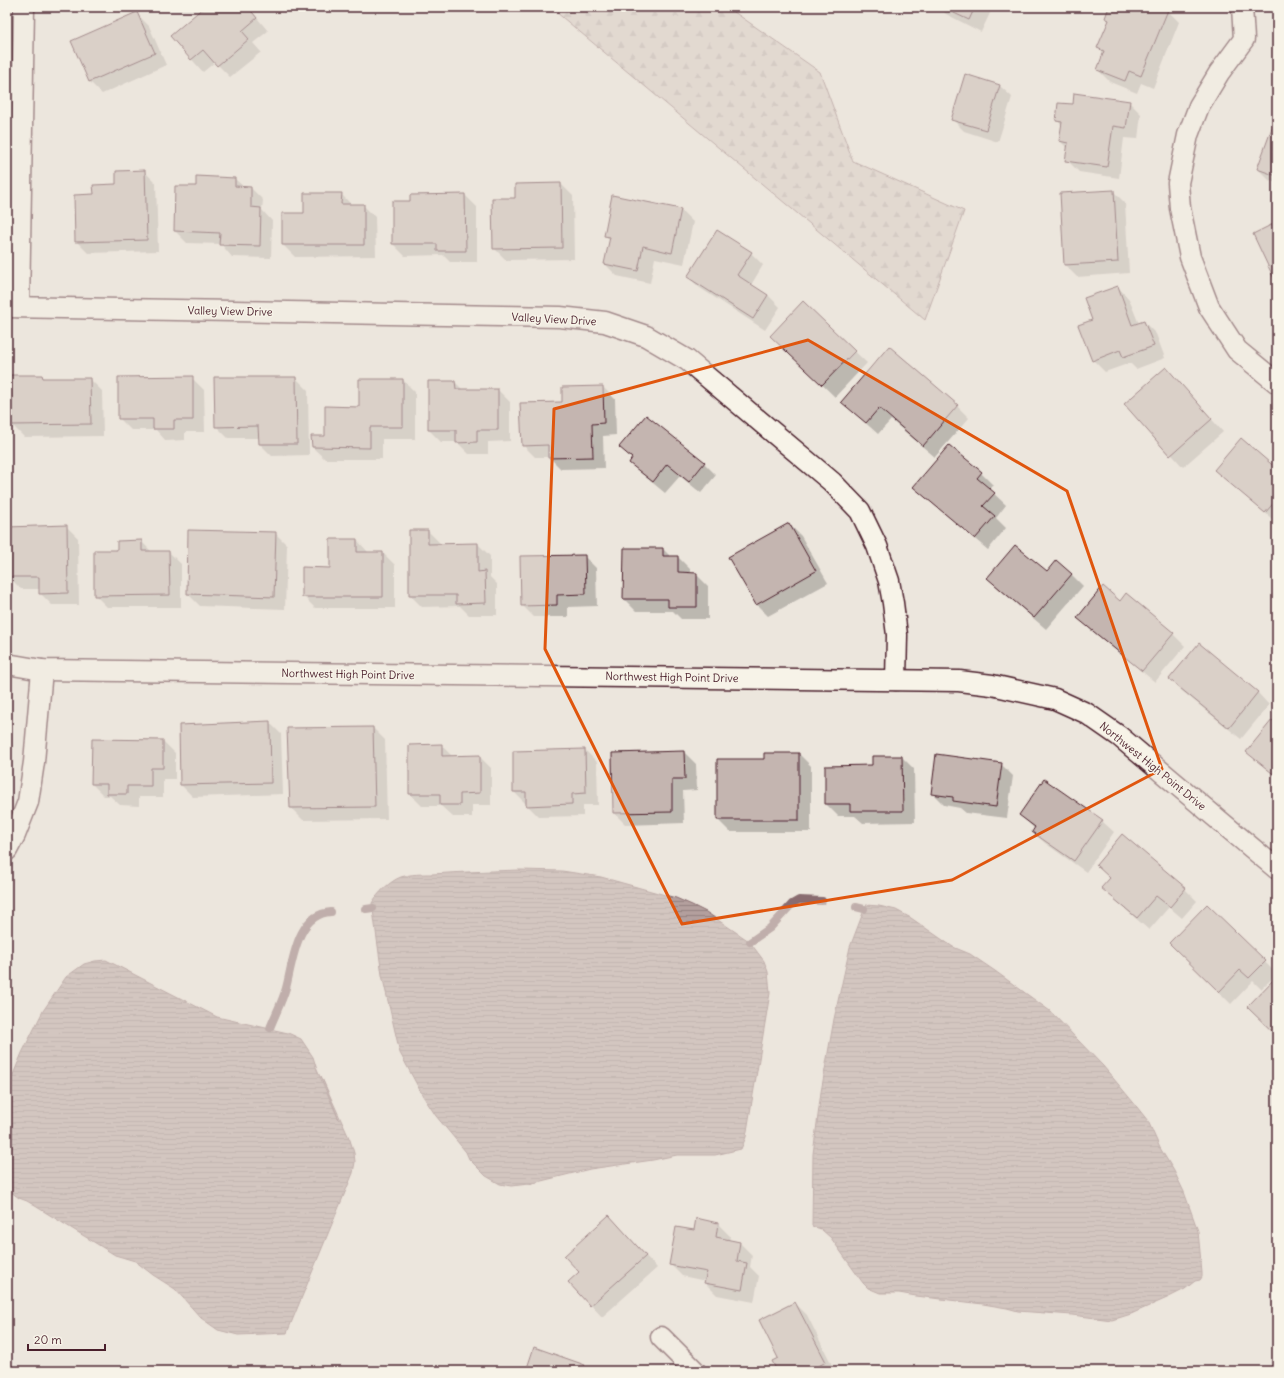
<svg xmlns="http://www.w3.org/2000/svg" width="1284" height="1378" viewBox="0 0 1284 1378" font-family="Delius,sans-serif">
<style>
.forest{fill:url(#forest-firs);stroke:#907476}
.water{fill:url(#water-rules);stroke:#896c6f}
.shadow{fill:#0003}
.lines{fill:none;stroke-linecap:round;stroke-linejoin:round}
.stream{stroke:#896c6f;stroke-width:8}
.building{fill:#c4b5b0;stroke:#4a1f2b}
.minor-casing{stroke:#4a1f2b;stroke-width:23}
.minor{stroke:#f7f3e8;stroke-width:20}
.marked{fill:none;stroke:#e0560e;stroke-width:3;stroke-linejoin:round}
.labels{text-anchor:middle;stroke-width:3;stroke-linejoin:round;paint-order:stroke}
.street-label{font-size:11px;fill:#4a1f2b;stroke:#f7f3e8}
</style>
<defs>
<pattern id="forest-firs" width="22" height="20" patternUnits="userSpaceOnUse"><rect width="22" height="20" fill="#d5c9c2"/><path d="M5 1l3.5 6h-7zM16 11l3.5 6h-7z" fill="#b8aca7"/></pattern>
<pattern id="water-rules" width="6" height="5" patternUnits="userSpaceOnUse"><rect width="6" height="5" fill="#b39f9d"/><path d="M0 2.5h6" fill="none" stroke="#948180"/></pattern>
</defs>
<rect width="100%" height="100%" fill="#ece6dd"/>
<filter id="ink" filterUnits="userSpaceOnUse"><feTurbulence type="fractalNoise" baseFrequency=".025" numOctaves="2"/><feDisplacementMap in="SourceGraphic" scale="8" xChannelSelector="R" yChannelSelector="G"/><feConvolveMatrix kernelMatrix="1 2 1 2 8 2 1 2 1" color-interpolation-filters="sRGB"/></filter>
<g filter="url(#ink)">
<path class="forest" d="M 550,7 L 727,7 L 820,72 L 853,161 L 964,211 L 925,320 Z"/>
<g class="water">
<path d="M 520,870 L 562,871 L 601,877 L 676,898 L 692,905 L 706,912 L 749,941 L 764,961 L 768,972 L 770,993 L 746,1137 L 741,1149 L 715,1155 L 677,1155 L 653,1160 L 590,1169 L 529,1184 L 511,1186 L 500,1184 L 486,1176 L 469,1159 L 466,1152 L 436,1116 L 423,1096 L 400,1053 L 382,975 L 372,903 C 378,893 390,881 401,877 C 411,874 422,874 432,874 C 461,872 491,871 520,870 Z"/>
<path d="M 866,905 L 879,906 L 896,910 L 911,918 L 953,947 L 970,954 L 995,971 L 1050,1011 L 1103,1066 L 1133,1102 L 1148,1121 L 1160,1148 L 1174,1171 L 1184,1192 L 1198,1231 L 1202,1273 L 1202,1277 L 1200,1280 L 1195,1281 L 1185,1289 L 1167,1298 L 1131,1314 L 1112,1320 L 1072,1315 L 1018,1311 L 1007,1308 L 983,1304 L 916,1296 L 899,1293 L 880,1293 L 868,1288 L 863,1283 L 831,1238 L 821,1229 L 812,1226 L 813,1154 L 821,1092 L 834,1019 L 850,947 Z"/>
<path d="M 106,960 L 217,1017 L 288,1033 L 301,1039 L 313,1057 L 317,1070 L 339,1120 L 321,1076 L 350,1140 L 354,1153 L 355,1162 L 353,1173 L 287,1333 L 238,1335 L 218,1330 L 201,1318 L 175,1289 L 153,1275 L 135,1261 L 115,1255 L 27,1201 L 19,1198 L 7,1189 L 7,1089 L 22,1053 L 43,1011 L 66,977 L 84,964 L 95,961 Z"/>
</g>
<g class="shadow">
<path d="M 205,7 L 248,7 L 268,31 L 253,43 L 261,52 L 230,77 L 215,62 L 203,72 L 171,36 Z"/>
<path d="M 938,7 L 993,7 L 981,32 L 946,14 Z"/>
<path d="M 1110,7 L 1159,7 L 1167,10 L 1179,22 L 1153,88 L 1141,83 L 1137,93 L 1110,82 L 1098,70 L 1104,54 L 1098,48 L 1109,22 L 1106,18 Z"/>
<path d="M 137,14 L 149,26 L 166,65 L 102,94 L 90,82 L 72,42 Z"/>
<path d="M 1000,86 L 1012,97 L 998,142 L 964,131 L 952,119 Z"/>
<path d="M 1129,102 L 1141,114 L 1138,139 L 1124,138 L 1119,178 L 1079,172 L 1067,160 L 1068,149 L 1060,141 L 1062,126 L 1057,120 L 1073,105 Z"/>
<path d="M 1277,117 L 1277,183 L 1270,181 L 1258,169 Z"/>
<path d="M 144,171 L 156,183 L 158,251 L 88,253 L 76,241 L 95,195 L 117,185 Z"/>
<path d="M 235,179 L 244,187 L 251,188 L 263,200 L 262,210 L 272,221 L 271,258 L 232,257 L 221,244 L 187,243 L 175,231 L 197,187 Z"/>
<path d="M 561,184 L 573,196 L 574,259 L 506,260 L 494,248 L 516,199 Z"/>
<path d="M 1113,191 L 1125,203 L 1129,273 L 1077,277 L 1065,265 Z"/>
<path d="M 341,194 L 352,205 L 363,205 L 375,217 L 376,256 L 295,257 L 283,245 L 305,214 Z"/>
<path d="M 465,195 L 477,207 L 477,262 L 450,262 L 443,255 L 405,256 L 393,244 L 411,202 Z"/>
<path d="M 681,210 L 693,222 L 684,264 L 655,258 L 650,283 L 617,276 L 605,264 L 610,241 L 605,235 Z"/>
<path d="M 751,253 L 763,265 L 751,285 L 768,295 L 780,307 L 765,330 L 700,288 L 688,277 Z"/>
<path d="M 1118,287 L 1129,299 L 1139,324 L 1144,322 L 1156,334 L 1165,358 L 1136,369 L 1130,363 L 1105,372 L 1093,360 L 1093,321 Z"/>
<path d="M 803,302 L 867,363 L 835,397 L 783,347 Z"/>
<path d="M 889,348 L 957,406 L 969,418 L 935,457 L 891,420 L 878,434 L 842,402 Z"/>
<path d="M 1166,368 L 1223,432 L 1183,467 L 1126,404 Z"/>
<path d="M 42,376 L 46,379 L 90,379 L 102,391 L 103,436 L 24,437 L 12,425 Z"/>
<path d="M 192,378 L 204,390 L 205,432 L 185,432 L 185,440 L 166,441 L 156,430 L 131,430 L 119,418 Z"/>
<path d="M 215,378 L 296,378 L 308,390 L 309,455 L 272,456 L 260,444 L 260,438 L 228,438 L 216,426 Z"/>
<path d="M 403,380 L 415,392 L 415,439 L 382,439 L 382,459 L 325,459 L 312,447 L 326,437 L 360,408 Z"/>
<path d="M 455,382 L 463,390 L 498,390 L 510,402 L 510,441 L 488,442 L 488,454 L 469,454 L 457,442 L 441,442 L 429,430 Z"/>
<path d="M 603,387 L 615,399 L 616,435 L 603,436 L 604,468 L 561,469 L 549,457 L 535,457 L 523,445 L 563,403 Z"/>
<path d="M 646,416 L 704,463 L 716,475 L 701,493 L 680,476 L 665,493 L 642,474 L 630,463 L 632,459 L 620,447 Z"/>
<path d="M 949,446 L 981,473 L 993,485 L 989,489 L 1006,505 L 996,518 L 1006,528 L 988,550 L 927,499 L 915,487 Z"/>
<path d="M 1215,469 L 1277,470 L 1277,523 L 1227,481 Z"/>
<path d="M 789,524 L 801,536 L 828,583 L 768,616 L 756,604 Z"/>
<path d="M 66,526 L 78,538 L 79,605 L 52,605 L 40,593 L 40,589 L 21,589 L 9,577 Z"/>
<path d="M 428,531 L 440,543 L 440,544 L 478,544 L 490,556 L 490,577 L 497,584 L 497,615 L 469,615 L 460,606 L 422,607 L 410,595 Z"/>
<path d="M 275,533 L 287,545 L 285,609 L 200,606 L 188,594 Z"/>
<path d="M 357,540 L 369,553 L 383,553 L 395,565 L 395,608 L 315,608 L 303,596 Z"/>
<path d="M 141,541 L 152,552 L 169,552 L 181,564 L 181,607 L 107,607 L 95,595 L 118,551 Z"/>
<path d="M 663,549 L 671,557 L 678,557 L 690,569 L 690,574 L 696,574 L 708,586 L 708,619 L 681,619 L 673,611 L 636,611 L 624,599 Z"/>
<path d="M 584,556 L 596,568 L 597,606 L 568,607 L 568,617 L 534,617 L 522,605 Z"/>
<path d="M 1047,572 L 1071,574 L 1083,586 L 1046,629 L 1000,590 L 988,578 Z"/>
<path d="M 1126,595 L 1173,634 L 1185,646 L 1155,682 L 1091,630 L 1079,618 L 1120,602 Z"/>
<path d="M 1199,645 L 1258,693 L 1269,705 L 1241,739 L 1182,691 L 1170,679 Z"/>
<path d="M 269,722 L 281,734 L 283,794 L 193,797 L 181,785 Z"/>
<path d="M 1277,726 L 1277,778 L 1248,752 Z"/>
<path d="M 373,728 L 385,740 L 387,819 L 303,820 L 291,808 Z"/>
<path d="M 163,741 L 175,753 L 175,779 L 163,779 L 163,797 L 139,797 L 139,806 L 120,805 L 110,796 L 104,796 L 92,784 Z"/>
<path d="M 441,745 L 453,757 L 479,756 L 491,768 L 491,805 L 472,805 L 472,817 L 453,817 L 441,806 L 422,806 L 410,794 Z"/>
<path d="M 585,750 L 597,762 L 598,805 L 583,805 L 583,816 L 539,817 L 514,792 Z"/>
<path d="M 684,752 L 696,764 L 697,790 L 683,791 L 684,823 L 626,825 L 614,813 Z"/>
<path d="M 799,754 L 811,766 L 811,832 L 730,832 L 718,820 L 765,760 Z"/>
<path d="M 902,757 L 914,769 L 915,822 L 863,823 L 855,816 L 838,816 L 826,804 L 873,766 Z"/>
<path d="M 1001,764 L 1013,776 L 1007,818 L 966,813 L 960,808 L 944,805 L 932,793 Z"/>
<path d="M 1020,815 L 1102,821 L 1114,832 L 1086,872 L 1045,843 L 1033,832 L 1035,829 Z"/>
<path d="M 1123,836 L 1185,889 L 1197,901 L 1182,918 L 1169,907 L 1149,930 L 1115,900 L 1103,888 L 1111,879 L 1097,865 Z"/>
<path d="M 1207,905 L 1277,974 L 1261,989 L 1253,981 L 1231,1004 L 1170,943 Z"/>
<path d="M 609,1216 L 657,1268 L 602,1317 L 591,1305 L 580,1272 Z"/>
<path d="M 718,1224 L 730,1236 L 729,1241 L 740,1243 L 752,1255 L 750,1267 L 759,1276 L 754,1302 L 717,1295 L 705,1283 L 706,1281 L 682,1276 L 670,1264 L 694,1232 Z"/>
<path d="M 795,1303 L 807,1315 L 835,1371 L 778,1371 L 780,1359 Z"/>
<path d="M 584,1366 L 589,1371 L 527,1371 Z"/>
</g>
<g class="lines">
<g class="stream">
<path d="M 856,907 L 864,909"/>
<path d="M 366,909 L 373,908"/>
<path d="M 750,942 L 770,928 L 792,904 L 799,900 L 822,901"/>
<path d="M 270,1028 C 275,1015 282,1002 286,988 C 293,962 296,914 331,912"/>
</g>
</g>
<g class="building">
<path d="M 204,7 L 248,7 L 257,18 L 242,31 L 249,39 L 217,66 L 203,50 L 191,60 L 170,36 Z"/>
<path d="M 941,7 L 975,7 L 969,20 Z"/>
<path d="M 1109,7 L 1161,7 L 1168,10 L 1141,76 L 1129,71 L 1125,81 L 1097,70 L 1104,51 L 1097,48 L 1109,20 L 1105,18 Z"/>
<path d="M 137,12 L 155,53 L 89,82 L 71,41 Z"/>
<path d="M 965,74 L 1000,85 L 986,130 L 951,120 Z"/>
<path d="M 1074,93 L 1130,101 L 1126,128 L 1113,126 L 1107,167 L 1065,161 L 1068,143 L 1059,141 L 1062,122 L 1056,121 L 1058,103 L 1073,104 Z"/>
<path d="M 1277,114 L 1277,176 L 1257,169 Z"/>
<path d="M 145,170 L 147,240 L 75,242 L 74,195 L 94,194 L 93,185 L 116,184 L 116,171 Z"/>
<path d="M 196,176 L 235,178 L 235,186 L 251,187 L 251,207 L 261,208 L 260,246 L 219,245 L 220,233 L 174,231 L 175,186 L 196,186 Z"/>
<path d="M 561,183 L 562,248 L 493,249 L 492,198 L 515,198 L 515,184 Z"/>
<path d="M 1114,190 L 1118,262 L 1064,265 L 1060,193 Z"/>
<path d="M 304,193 L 342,193 L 341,204 L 364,204 L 364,245 L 282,245 L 282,213 L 304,213 Z"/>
<path d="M 465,194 L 466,251 L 437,251 L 437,244 L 392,244 L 392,201 L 410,201 L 410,195 Z"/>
<path d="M 612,195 L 681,209 L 672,253 L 643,246 L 638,271 L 604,264 L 610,237 L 604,236 Z"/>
<path d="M 1277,222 L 1277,285 L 1253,234 Z"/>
<path d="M 717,230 L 752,252 L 737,275 L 768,295 L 753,319 L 687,277 Z"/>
<path d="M 1118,286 L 1132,325 L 1144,321 L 1154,346 L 1123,357 L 1120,350 L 1092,361 L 1078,325 L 1092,320 L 1084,298 Z"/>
<path d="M 803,301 L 855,351 L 822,385 L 770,336 Z"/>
<path d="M 889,346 L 958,405 L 923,446 L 879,408 L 866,423 L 841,402 Z"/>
<path d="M 1166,367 L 1212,419 L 1170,456 L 1124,404 Z"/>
<path d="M 10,375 L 42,375 L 43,378 L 90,378 L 91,424 L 11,425 Z"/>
<path d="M 193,376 L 193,420 L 174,420 L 174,429 L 153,429 L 153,419 L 118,419 L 118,377 Z"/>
<path d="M 214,377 L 296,377 L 297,444 L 259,444 L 258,426 L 215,427 Z"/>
<path d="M 359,379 L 403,379 L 403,427 L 370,427 L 370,448 L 312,447 L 311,436 L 325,436 L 325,406 L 359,407 Z"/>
<path d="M 428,381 L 455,381 L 456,389 L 498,389 L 498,430 L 477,430 L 477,442 L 456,443 L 456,430 L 428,430 Z"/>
<path d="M 603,386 L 604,423 L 592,424 L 593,457 L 548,458 L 548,445 L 522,446 L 520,403 L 562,402 L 562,387 Z"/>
<path d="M 646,415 L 705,462 L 689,482 L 667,464 L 653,482 L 629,463 L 632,458 L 619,447 Z"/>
<path d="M 1241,438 L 1277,469 L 1277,499 L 1265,513 L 1214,470 Z"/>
<path d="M 949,445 L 982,472 L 977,478 L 995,493 L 983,506 L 995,516 L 975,539 L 913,487 Z"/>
<path d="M 789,523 L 816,571 L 756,605 L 728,557 Z"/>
<path d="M 67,525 L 68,593 L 39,594 L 39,577 L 8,577 L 7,527 Z"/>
<path d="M 188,530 L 276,532 L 274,597 L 187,594 Z"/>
<path d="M 409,530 L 428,530 L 428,544 L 478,543 L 478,572 L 485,571 L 486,603 L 456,604 L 456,595 L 409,595 Z"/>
<path d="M 330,539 L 357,539 L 357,552 L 383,552 L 383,597 L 302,597 L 302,567 L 330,568 Z"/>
<path d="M 142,540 L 142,551 L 169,551 L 170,595 L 94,596 L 94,550 L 117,550 L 117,541 Z"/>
<path d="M 1015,545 L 1047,571 L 1056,560 L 1072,574 L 1034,618 L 987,578 Z"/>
<path d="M 624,548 L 663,548 L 663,556 L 678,556 L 678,572 L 697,573 L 697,607 L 668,607 L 668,599 L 623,599 Z"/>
<path d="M 585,555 L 586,594 L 557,595 L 557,605 L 521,606 L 520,556 Z"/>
<path d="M 1103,586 L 1120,601 L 1126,593 L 1174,633 L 1142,671 L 1077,618 Z"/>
<path d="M 1199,643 L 1258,692 L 1229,728 L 1169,679 Z"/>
<path d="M 1272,720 L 1277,724 L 1277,777 L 1246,752 Z"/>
<path d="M 270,721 L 271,783 L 180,785 L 179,725 Z"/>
<path d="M 373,727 L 375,807 L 290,808 L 287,728 Z"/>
<path d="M 92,739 L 163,740 L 163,768 L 151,768 L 151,786 L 127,786 L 127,794 L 107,794 L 107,784 L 91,784 Z"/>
<path d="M 442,744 L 442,756 L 480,755 L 480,793 L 460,794 L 460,805 L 440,805 L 440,794 L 409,794 L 409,745 Z"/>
<path d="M 585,749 L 586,793 L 572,794 L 572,804 L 526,806 L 526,792 L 513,792 L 513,751 Z"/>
<path d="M 684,751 L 685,779 L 672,779 L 672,812 L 613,813 L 612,753 Z"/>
<path d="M 764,753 L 799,753 L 799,820 L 717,820 L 717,759 L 764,759 Z"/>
<path d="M 936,754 L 1002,763 L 996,807 L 953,801 L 953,797 L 931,794 Z"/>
<path d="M 872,756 L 902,756 L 903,811 L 850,811 L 850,804 L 825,804 L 825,766 L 872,765 Z"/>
<path d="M 1044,779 L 1103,820 L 1074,861 L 1032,832 L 1035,827 L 1019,815 Z"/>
<path d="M 1122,834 L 1186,888 L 1170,907 L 1156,896 L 1137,918 L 1101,888 L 1110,878 L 1096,865 Z"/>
<path d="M 1207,904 L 1266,961 L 1249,978 L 1240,970 L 1219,992 L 1169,943 Z"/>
<path d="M 1277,976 L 1277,1036 L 1247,1007 Z"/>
<path d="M 609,1215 L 646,1256 L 590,1306 L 568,1282 L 579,1272 L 564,1256 Z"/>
<path d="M 696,1218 L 718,1223 L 716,1237 L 740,1242 L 737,1261 L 747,1263 L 742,1290 L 704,1283 L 707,1272 L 669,1265 L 676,1227 L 694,1230 Z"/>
<path d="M 795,1302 L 826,1362 L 811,1370 L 812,1371 L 777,1371 L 772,1361 L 778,1358 L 759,1320 Z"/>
<path d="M 534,1347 L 585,1365 L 582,1371 L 526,1371 Z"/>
</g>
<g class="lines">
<g class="minor-casing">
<g id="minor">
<path d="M 1242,7 L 1244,39 L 1219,73 L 1199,106 L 1188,135 L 1178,183 L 1180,208 L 1190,257 L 1209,307 L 1237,350 L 1277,383"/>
<path d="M 7,307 L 560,317 L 605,322 L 646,336 L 687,360 L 832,482 L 860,511 L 877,546 L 889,581 L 893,603 L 897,635 L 896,680"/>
<path d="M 19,307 L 24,7"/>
<path d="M 7,664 L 42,670 L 959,681 L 992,685 L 1055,699 L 1086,713 L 1119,736 L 1277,869"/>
<path d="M 7,850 L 15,835 L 28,802 L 34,762 L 42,670"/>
<path d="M 661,1337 L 695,1371"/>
</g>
</g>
<use href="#minor" class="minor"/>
</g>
</g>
<path d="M0 0H1284V1378H0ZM 808,340 L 1067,491 L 1162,769 L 952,880 L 682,924 L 545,649 L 554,409 Z" fill="#ece6dd" fill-opacity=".55" fill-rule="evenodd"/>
<path class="marked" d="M 808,340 L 1067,491 L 1162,769 L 952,880 L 682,924 L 545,649 L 554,409 Z"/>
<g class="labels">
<g class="street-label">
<text transform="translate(230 311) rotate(1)" y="4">Valley View Drive</text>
<text transform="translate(554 319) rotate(3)" y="4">Valley View Drive</text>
<text transform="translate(348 674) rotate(1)" y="4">Northwest High Point Drive</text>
<text transform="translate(672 677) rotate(1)" y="4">Northwest High Point Drive</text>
<text transform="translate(1153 766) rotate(39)" y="4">Northwest High Point Drive</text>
</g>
</g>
<rect width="1284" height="1378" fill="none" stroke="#f7f3e8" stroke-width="24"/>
<rect x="12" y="12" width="1260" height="1354" fill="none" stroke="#4a1f2b" stroke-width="1.5" filter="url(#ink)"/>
<path d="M28 1344v6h77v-6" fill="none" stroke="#4a1f2b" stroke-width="2"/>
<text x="34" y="1344" font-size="12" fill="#4a1f2b" stroke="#f7f3e8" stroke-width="3" paint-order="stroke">20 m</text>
</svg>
